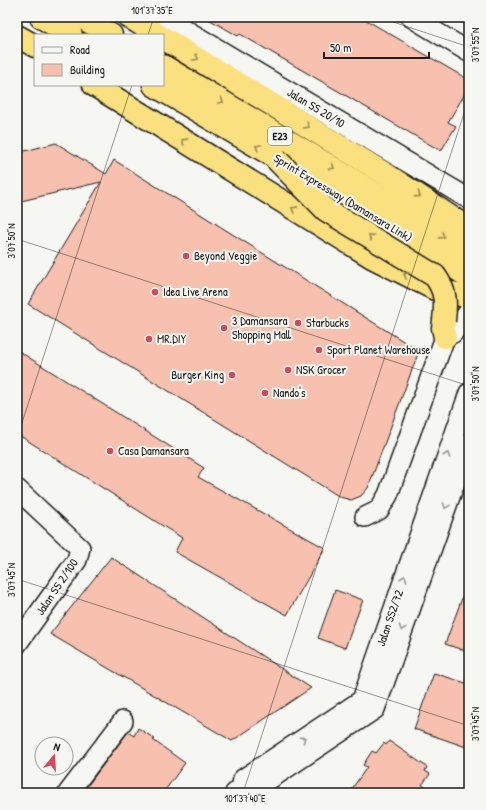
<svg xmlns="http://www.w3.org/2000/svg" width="486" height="810" viewBox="0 0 486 810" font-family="'Patrick Hand',sans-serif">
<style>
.building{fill:#f8c0ae;stroke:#1c1c1c}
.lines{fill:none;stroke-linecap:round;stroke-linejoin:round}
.minor-casing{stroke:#1c1c1c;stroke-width:22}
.highway-casing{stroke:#1c1c1c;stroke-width:25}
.minor{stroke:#f6f6f2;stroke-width:19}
.highway{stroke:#fbe080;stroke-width:22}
.highway-bridge-casing{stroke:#1c1c1c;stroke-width:25;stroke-linecap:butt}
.highway-bridge{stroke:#fbe080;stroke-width:22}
.oneway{stroke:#978853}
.oneway2{stroke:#949492}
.ticks{fill:none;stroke:#1c1c1c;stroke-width:1;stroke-opacity:0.45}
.poi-dot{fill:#d1495b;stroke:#f6f6f2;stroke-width:1.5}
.labels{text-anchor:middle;stroke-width:4;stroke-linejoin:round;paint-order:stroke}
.shield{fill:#f6f6f2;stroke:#5d5d5c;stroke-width:1}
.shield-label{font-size:11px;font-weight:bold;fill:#1c1c1c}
.street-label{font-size:12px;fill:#1c1c1c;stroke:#f6f6f2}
.poi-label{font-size:12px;fill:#1c1c1c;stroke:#f6f6f2;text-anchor:start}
.neatline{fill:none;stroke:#1c1c1c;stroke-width:1.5}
.ticks-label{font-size:10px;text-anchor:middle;fill:#1c1c1c}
</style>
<rect width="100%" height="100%" fill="#f6f6f2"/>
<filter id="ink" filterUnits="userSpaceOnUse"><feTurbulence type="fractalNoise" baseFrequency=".025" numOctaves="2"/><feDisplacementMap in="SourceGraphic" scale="8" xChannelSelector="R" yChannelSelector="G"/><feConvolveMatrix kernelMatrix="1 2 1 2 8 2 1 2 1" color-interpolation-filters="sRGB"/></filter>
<g filter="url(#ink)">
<g class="building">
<path d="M 205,17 L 361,17 L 469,80 L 469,87 L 448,122 L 456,126 L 441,151 L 240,34 L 238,36 Z"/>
<path d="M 56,143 L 106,174 L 114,160 L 419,351 L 368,488 L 361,496 L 351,500 L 340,497 L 28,304 L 101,182 L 17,202 L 17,153 Z"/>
<path d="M 17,350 L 204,468 L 198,477 L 325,548 L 287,615 L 175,552 L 182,538 L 17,434 Z"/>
<path d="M 111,557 L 311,688 L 232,741 L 50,634 Z"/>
<path d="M 468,582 L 469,582 L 469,652 L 445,644 Z"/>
<path d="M 335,590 L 363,600 L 345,648 L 318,638 Z"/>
<path d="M 434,673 L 469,684 L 469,748 L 414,729 Z"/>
<path d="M 138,728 L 155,739 L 153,740 L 185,763 L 163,793 L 82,793 L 128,732 L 134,736 Z"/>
<path d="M 389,741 L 427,767 L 425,771 L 430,774 L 422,785 L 435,793 L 349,793 L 367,767 L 363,765 L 372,751 L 376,753 L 384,743 L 386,745 Z"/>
</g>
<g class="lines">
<g class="minor-casing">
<g id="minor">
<path d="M 164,17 L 469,199"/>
<path d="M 411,17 L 469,52"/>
<path d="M 17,489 L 80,548 L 77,560 L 17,644"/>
<path d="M 365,517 L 379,510 L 388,495 L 445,337 L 453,333 L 469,311"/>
<path d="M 241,789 L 252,791 L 375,709 L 469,443"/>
<path d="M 68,793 L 123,721"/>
<path d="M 235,793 L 241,789 L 243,779 L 362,700 L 469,393"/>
</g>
</g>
<g class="highway-casing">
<g id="highway">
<path d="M 41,17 L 71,35"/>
<path d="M 81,17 L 111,35"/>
<path d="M 129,17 L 158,35"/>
<path d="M 17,36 L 35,46"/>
<path d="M 163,38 L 387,175 L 469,229"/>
<path d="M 163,66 L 398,207 L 469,253"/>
<path d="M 94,85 L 372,257 L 435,289 L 469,297"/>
<path d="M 154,85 L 388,224 L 469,277"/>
<path d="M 444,321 L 443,328 L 445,337"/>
</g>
</g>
<use href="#minor" class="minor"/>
<use href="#highway" class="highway"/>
<g class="highway-bridge-casing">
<path id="highway-bridge" d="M 276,159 L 326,210 L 435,276 C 446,291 446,302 444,321"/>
</g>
<use href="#highway-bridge" class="highway-bridge"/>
</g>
<defs><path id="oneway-chevron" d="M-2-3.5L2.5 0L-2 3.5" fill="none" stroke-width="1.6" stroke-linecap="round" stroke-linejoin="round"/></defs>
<g class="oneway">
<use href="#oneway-chevron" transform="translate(196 58) rotate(31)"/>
<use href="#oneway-chevron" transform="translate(221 101) rotate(31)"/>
<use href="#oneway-chevron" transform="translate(307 126) rotate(31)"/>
<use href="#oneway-chevron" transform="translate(184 141) rotate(-148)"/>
<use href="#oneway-chevron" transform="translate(258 147) rotate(-149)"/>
<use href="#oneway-chevron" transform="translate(332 167) rotate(31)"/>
<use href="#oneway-chevron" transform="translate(418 195) rotate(33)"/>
<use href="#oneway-chevron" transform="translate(294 209) rotate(-148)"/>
<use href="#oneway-chevron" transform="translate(442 236) rotate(33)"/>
<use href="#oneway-chevron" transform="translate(371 237) rotate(-149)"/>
<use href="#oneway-chevron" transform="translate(406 275) rotate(-152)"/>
</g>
<g class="oneway2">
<use href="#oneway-chevron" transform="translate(447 455) rotate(-71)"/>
<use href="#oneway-chevron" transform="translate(446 506) rotate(110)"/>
<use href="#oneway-chevron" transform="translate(404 578) rotate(-71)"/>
<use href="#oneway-chevron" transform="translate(402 628) rotate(110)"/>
<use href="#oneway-chevron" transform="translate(303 739) rotate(-34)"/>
</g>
</g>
<path class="ticks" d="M 378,17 L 469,47M 148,35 L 154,17M 17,239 L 469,386M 17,438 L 132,85M 17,579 L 469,726M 243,793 L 469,98"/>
<g class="poi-dot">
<circle cx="186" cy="256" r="4"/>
<circle cx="155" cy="292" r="4"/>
<circle cx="298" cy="323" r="4"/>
<circle cx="224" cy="328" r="4"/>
<circle cx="149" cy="339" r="4"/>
<circle cx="319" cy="350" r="4"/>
<circle cx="288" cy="370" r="4"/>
<circle cx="232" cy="375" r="4"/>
<circle cx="265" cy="393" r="4"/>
<circle cx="110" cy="451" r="4"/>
</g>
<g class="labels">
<rect class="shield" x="268" y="127" width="24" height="18" rx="3"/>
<g class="shield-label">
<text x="280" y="140">E23</text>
</g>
<g class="street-label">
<text transform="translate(316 108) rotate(31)" y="4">Jalan SS 20/10</text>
<text transform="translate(343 198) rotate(31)" y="4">Sprint Expressway (Damansara Link)</text>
<text transform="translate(57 587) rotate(-56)" y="4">Jalan SS 2/100</text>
<text transform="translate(390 618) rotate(-71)" y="4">Jalan SS2/72</text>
</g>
<g class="poi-label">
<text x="194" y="260">Beyond Veggie</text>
<text x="163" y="296">Idea Live Arena</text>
<text x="232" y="325">3 Damansara<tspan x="232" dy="14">Shopping Mall</tspan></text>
<text x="306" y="327">Starbucks</text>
<text x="157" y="343">MR.DIY</text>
<text x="327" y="354">Sport Planet Warehouse</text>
<text x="296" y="374">NSK Grocer</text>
<text x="224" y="379" text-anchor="end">Burger King</text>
<text x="273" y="397">Nando's</text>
<text x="118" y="455">Casa Damansara</text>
</g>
</g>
<rect width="486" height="810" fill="none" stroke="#f6f6f2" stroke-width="44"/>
<rect x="34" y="34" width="130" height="52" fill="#f6f6f2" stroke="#9f9f9c"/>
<rect x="42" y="47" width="20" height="6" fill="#f6f6f2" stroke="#9f9f9c"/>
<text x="70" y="54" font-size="12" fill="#1c1c1c">Road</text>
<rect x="42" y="64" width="20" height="12" fill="#f8c0ae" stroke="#9f9f9c"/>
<text x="70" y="74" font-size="12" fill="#1c1c1c">Building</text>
<g transform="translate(54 756) rotate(18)"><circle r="19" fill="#f6f6f2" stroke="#9f9f9c"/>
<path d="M0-3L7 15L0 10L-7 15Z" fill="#d1495b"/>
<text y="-6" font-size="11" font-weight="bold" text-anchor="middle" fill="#1c1c1c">N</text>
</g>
<path d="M324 52v6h105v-6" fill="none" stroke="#1c1c1c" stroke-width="2"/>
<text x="330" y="52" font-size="12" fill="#1c1c1c" stroke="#f6f6f2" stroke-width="3" paint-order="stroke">50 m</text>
<rect x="22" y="22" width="442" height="766" class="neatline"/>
<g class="ticks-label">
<text x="152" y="14">101°37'35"E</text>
<text transform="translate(475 45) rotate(-90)" y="4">3°07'55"N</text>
<text transform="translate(11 241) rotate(-90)" y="4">3°07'50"N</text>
<text transform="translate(475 384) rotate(-90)" y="4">3°07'50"N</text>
<text transform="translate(11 580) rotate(-90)" y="4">3°07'45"N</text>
<text transform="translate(475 724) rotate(-90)" y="4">3°07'45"N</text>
<text x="245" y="802">101°37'40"E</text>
</g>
</svg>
